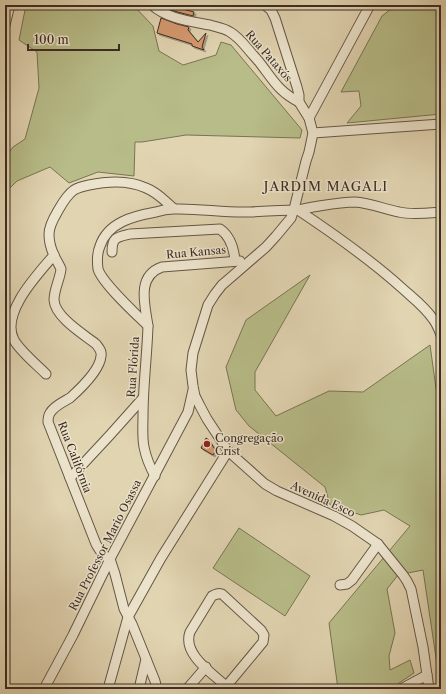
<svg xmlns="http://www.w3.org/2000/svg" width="446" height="694" viewBox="0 0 446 694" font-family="'Libre Caslon Text',serif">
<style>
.green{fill:#b7bc88;stroke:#797456}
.building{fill:#d69970;stroke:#3b2d23;filter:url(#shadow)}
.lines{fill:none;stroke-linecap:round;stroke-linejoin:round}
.minor-casing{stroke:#645746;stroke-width:11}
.minor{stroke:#ece3cc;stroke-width:9}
.poi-dot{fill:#8f2418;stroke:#ece3cc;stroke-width:1.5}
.labels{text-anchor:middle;stroke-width:3;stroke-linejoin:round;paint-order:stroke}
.street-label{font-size:11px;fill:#3b2d23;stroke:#ece3cc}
.poi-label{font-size:11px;fill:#3b2d23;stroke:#ece3cc;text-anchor:start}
.quarter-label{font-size:13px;letter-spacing:1px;fill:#3b2d23;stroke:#ece3cc}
</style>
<defs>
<filter id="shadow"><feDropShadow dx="2" dy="2" stdDeviation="0" flood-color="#0004"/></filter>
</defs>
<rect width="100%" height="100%" fill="#e1d4b1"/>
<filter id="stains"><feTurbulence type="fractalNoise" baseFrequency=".005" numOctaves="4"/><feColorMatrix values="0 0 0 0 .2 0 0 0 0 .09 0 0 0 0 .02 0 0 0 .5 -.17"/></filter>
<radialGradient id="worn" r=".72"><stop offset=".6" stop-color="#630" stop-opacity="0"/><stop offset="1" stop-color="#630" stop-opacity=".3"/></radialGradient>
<g class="green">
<path d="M 26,5 L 133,5 L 153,26 L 159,51 L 183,65 L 216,55 L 221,42 L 231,45 L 302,130 L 300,138 L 186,135 L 142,142 L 135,142 L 134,176 L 98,172 L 69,183 L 50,167 L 17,181 L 5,193 L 5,158 L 13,147 L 25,139 L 39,88 L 37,52 L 19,40 Z"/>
<path d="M 396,5 L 441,5 L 441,114 L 347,123 L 361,106 L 359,91 L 341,92 L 382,16 Z"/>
<path d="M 310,275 L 255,372 L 255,390 L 276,416 L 329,391 L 363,392 L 430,345 L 441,424 L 441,680 L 439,678 L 423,570 L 398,575 L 387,589 L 395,633 L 389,656 L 390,670 L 410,660 L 414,673 L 390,689 L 338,689 L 329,623 L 410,526 L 384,510 L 361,515 L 330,505 L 325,487 L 249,426 L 236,410 L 226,367 L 246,320 Z"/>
<path d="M 239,528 L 310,576 L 285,616 L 213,568 Z"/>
</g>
<g class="building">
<path d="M 165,5 L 168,5 L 194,12 L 193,16 L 174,11 L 165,7 Z"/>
<path d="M 161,18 L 177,24 L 189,27 L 188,30 L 198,42 L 206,33 L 202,47 L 204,50 L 192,46 L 192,44 L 157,33 Z"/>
<path d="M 206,438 L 209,440 L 216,451 L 213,455 L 201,448 Z"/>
</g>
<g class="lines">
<g class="minor-casing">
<g id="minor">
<path d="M 152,5 C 168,19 189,21 210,25 C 216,27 224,28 230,32 C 237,36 243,43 248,49 C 252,54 256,58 260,63 C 273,80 279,92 299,102"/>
<path d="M 265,5 L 271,10 L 275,18 L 297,87 L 299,95 L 299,102 L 309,118 L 313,133 L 309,152 L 306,161 L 294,209 L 291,218 L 276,236 L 266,247 L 222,285 L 215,294 L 208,305 L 193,353 L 191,370 L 193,386 L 195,396 L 200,406 L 207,419 L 228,451 L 265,484 L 277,491 L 334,516 L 352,526 L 378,544 L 403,575 L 407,581 L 411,589 L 423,647 L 429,689"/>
<path d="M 5,25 L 10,5"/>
<path d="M 309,118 L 370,5"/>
<path d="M 313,133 L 441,124"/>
<path d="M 298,210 C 334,234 370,259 403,289 C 413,298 425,307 433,319 C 437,324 439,330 441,335"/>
<path d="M 112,252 C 112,237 117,237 130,234 L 220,229 C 230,236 234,249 235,261"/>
<path d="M 148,326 C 145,305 136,276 162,267 L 240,261"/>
<path d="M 46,374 C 37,365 20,351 14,340 C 0,313 38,274 54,255"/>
<path d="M 155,476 C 150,467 146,457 144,447 C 142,437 143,426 143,416 C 143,386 147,356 148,326 C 136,314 102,283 98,269 C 97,261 97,253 100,246 C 108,222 134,216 156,212 C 162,210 168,209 174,209 C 199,208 224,213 250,212 C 266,211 282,210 298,210 C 303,209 308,208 313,207 C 326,205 341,202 355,202 C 370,203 384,209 399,212 C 412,215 428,213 441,212"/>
<path d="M 70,478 L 110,435 L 143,398"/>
<path d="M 110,559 C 103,556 100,551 96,544 L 48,422 C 48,418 48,416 50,413 C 54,406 63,402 70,398 C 80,389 100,370 101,356 C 102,351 99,348 96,344 C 83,334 55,317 54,300 C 54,289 60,279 61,269 C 59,264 56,260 54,255 C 51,249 49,241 49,234 C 49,225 55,216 59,209 C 63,202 68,194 74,190 C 79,187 84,186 89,185 C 108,181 129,180 146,188 C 157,192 165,201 173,208"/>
<path d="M 110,559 L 115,574 L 124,609 L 132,624 L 155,681 L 157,689"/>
<path d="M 340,585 L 347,584 L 352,580 L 378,544"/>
<path d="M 44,689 L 73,635 L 110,559 L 188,412 L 193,390"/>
<path d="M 108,689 L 128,617 L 161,558 L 228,451"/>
<path d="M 139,689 L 146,659"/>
<path d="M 187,689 L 206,667"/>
<path d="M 224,689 L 263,642 L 264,635 L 261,630 L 222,594 C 218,593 216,594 212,596 L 190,632 C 182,654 212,673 226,686"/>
<path d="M 401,689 L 427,675"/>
</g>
</g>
<use href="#minor" class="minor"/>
</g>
<circle class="poi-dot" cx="207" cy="444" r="4"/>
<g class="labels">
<g class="street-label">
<text transform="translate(269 56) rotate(49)" y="4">Rua Pataxós</text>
<text transform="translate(196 252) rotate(-5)" y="4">Rua Kansas</text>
<text transform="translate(133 367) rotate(-86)" y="4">Rua Flórida</text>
<text transform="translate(75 457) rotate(69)" y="4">Rua Califórnia</text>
<text transform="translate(323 499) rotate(25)" y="4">Avenida Esco</text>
<text transform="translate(105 545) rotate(-63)" y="4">Rua Professor Mario Osassa</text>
</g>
<g class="poi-label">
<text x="215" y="442">Congregação<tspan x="215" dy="13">Crist</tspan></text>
</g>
<g class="quarter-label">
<text x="326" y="191">JARDIM MAGALI</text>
</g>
</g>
<rect width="446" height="694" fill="none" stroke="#e1d4b1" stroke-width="20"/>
<rect x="6" y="6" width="434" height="682" fill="none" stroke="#3b2d23" stroke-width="2"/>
<rect x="10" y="10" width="426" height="674" fill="none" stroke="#3b2d23"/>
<path d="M28 44v6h91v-6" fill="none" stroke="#3b2d23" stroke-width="2"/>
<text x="34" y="44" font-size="12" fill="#3b2d23" stroke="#ece3cc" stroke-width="3" paint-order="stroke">100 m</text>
<rect width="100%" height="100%" filter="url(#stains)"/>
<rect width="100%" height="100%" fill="url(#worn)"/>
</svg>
